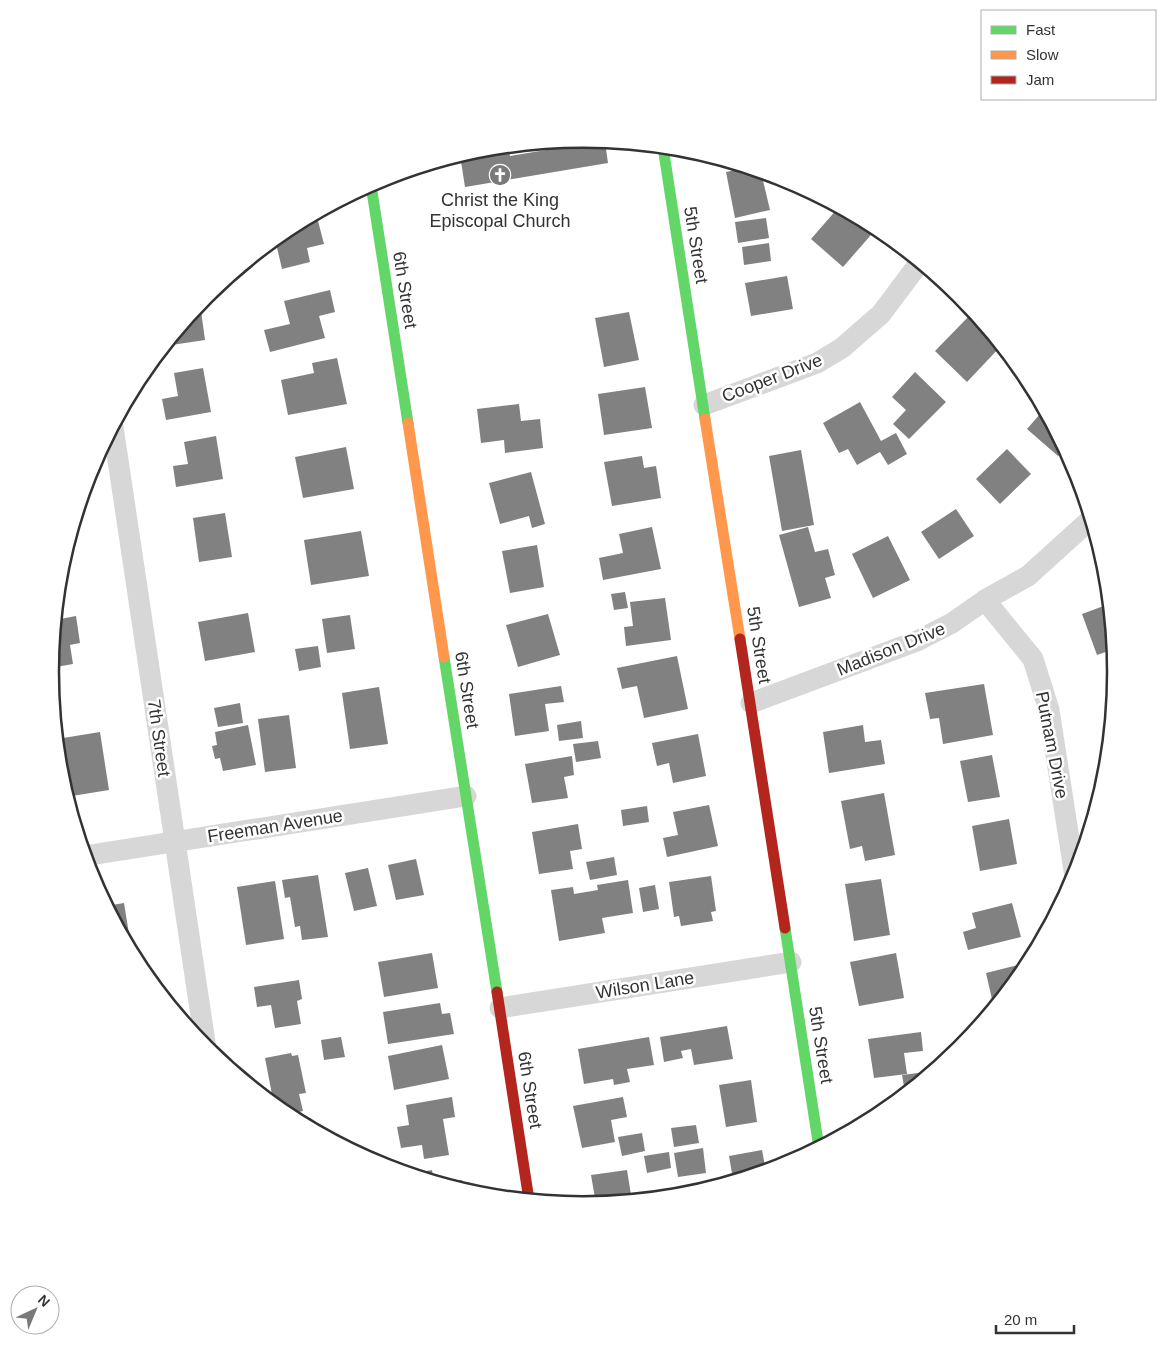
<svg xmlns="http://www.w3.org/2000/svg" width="1166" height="1345" viewBox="0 0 1166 1345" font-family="Helvetica,sans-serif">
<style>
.building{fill:#818181}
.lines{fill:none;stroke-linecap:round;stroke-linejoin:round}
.street{stroke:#d7d7d7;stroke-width:21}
.fast{stroke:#63d668;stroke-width:11}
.slow{stroke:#ff974d;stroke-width:11}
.jam{stroke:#b3261e;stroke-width:11}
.labels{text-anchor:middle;stroke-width:5;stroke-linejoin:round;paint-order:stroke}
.poi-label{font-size:18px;fill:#333;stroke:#fff}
.street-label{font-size:18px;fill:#333;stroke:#fff}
.rim{fill:none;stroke:#333;stroke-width:2.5}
</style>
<rect width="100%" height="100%" fill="#fff"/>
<g class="building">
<path d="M 583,140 L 605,142 L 608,163 L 465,187 L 460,155 L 479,150 L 508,147 L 510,156 L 552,149 L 551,143 Z"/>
<path d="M 746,168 L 761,172 L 770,210 L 735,218 L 726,172 Z"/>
<path d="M 838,208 L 877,228 L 843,267 L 811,239 Z"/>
<path d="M 766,218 L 769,238 L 738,243 L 735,222 Z"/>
<path d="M 318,221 L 324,244 L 307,248 L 310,262 L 282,269 L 275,239 L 292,227 Z"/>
<path d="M 769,243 L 771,261 L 744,265 L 742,247 Z"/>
<path d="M 787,276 L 793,309 L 751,316 L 745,283 Z"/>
<path d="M 330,290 L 335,312 L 319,316 L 325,338 L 270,352 L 264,330 L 290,324 L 284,301 Z"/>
<path d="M 200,303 L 205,340 L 165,346 Z"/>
<path d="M 629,312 L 639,360 L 604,367 L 595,318 Z"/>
<path d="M 972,313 L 1001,346 L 967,382 L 935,351 Z"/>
<path d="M 337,358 L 347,404 L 288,415 L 281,380 L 314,373 L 312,363 Z"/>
<path d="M 203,368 L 211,412 L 166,420 L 162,399 L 178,396 L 174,373 Z"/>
<path d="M 915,372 L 946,402 L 909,439 L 893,424 L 906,410 L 892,397 Z"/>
<path d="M 645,387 L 652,428 L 604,435 L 598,394 Z"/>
<path d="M 860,402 L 881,441 L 896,433 L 907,454 L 888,465 L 880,452 L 857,465 L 848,449 L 839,453 L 823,423 Z"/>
<path d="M 519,404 L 521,421 L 540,419 L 543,448 L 505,453 L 504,440 L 481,443 L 477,409 Z"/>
<path d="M 1040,414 L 1045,418 L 1047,416 L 1065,449 L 1058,456 L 1027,429 Z"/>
<path d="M 216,436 L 223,479 L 176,487 L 173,466 L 188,464 L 184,442 Z"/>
<path d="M 346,447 L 354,489 L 303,498 L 295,457 Z"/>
<path d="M 1007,449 L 1031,474 L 1000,504 L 976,479 Z"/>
<path d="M 801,450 L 814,525 L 782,531 L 769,456 Z"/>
<path d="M 642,456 L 644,468 L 656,466 L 661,498 L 612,506 L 604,462 Z"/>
<path d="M 531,472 L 545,524 L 532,528 L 529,516 L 500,524 L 489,483 Z"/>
<path d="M 956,509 L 974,536 L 939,559 L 921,532 Z"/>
<path d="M 225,513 L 232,557 L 199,562 L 193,518 Z"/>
<path d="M 652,527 L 661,569 L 603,580 L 599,558 L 623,553 L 619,534 Z"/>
<path d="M 808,527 L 815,552 L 828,549 L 835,575 L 825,578 L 831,598 L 799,607 L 779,535 Z"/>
<path d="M 361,531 L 369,576 L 311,585 L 304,540 Z"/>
<path d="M 888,536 L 910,580 L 873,598 L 852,554 Z"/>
<path d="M 537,545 L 544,587 L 510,593 L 502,551 Z"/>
<path d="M 67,560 L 68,570 L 63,571 L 66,589 L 58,590 L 60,568 L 63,561 Z"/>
<path d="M 625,592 L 628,608 L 614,610 L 611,594 Z"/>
<path d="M 665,598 L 671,640 L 626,646 L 624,627 L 633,626 L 630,602 Z"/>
<path d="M 1109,604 L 1114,649 L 1097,655 L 1082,614 Z"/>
<path d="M 248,613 L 255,652 L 205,661 L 198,622 Z"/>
<path d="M 548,614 L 560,655 L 518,667 L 506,625 Z"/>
<path d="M 350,615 L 355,649 L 327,653 L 322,619 Z"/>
<path d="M 76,616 L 80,643 L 70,645 L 73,664 L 50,668 L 55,620 Z"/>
<path d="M 318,646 L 321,667 L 299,671 L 295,649 Z"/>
<path d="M 677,656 L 688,709 L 644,718 L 637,686 L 622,689 L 617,668 Z"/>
<path d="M 984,684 L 993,735 L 943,744 L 939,718 L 930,719 L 925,693 Z"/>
<path d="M 561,686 L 564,702 L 545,704 L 549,731 L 515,736 L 509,694 Z"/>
<path d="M 379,687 L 388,744 L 350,749 L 342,693 Z"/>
<path d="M 240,703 L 243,723 L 218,727 L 214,708 Z"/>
<path d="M 289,715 L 296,768 L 265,772 L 258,719 Z"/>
<path d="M 581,721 L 583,738 L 559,741 L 557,725 Z"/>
<path d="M 248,725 L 256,765 L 223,771 L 220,758 L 215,759 L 212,746 L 217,745 L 215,732 Z"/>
<path d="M 863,725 L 865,742 L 881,740 L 885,764 L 829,773 L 823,732 Z"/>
<path d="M 100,732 L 109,790 L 72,796 L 63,738 Z"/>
<path d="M 698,734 L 706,776 L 673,783 L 669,763 L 657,766 L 652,743 Z"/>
<path d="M 598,741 L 601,758 L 576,762 L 573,744 Z"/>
<path d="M 992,755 L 1000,797 L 968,802 L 960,761 Z"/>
<path d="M 572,756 L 574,775 L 564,777 L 568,798 L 532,803 L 525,764 Z"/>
<path d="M 884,793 L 895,855 L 865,861 L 862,846 L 850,849 L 841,801 Z"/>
<path d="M 709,805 L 718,846 L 667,857 L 663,838 L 678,835 L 673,812 Z"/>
<path d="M 647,806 L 649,822 L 623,826 L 621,810 Z"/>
<path d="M 1009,819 L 1017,864 L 980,871 L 972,826 Z"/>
<path d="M 578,824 L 582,849 L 570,851 L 573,869 L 539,874 L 532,832 Z"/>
<path d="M 614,857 L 617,875 L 590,880 L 586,862 Z"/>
<path d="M 416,859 L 424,895 L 396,900 L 388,865 Z"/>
<path d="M 368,868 L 377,906 L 354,911 L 345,873 Z"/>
<path d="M 318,875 L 328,937 L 302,940 L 300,926 L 295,927 L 290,897 L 285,898 L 282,880 Z"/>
<path d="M 711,876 L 716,911 L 711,912 L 713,921 L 681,926 L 679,916 L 674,917 L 669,882 Z"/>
<path d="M 881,879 L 890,935 L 854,941 L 845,884 Z"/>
<path d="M 628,880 L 633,913 L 602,918 L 605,933 L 559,941 L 551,890 L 573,887 L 574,894 L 598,890 L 597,885 Z"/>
<path d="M 275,881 L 284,939 L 246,945 L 237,887 Z"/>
<path d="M 655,885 L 659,909 L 643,912 L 639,888 Z"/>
<path d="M 124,903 L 131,946 L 128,947 L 106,906 Z"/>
<path d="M 1012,903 L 1021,937 L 968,950 L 963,932 L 976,928 L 972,913 Z"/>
<path d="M 432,953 L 438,988 L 384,997 L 378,962 Z"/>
<path d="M 896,953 L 904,998 L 859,1006 L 850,962 Z"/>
<path d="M 1018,965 L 1021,975 L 994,1008 L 986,973 Z"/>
<path d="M 299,980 L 302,999 L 297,1001 L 301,1024 L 275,1028 L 271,1005 L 257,1007 L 254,987 Z"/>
<path d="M 440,1003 L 442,1014 L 450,1013 L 454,1034 L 388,1044 L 383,1012 Z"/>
<path d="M 727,1026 L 733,1059 L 694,1065 L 691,1049 L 681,1051 L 683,1058 L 664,1062 L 660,1037 Z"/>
<path d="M 921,1032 L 923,1051 L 904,1053 L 907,1074 L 874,1078 L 868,1039 Z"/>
<path d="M 341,1037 L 345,1057 L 324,1060 L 321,1040 Z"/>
<path d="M 649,1037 L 654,1065 L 627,1069 L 630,1082 L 614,1085 L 613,1079 L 584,1084 L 578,1049 Z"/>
<path d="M 442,1045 L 449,1079 L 394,1090 L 388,1056 Z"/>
<path d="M 291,1053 L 292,1056 L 298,1055 L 306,1093 L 299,1094 L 303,1111 L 286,1115 L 274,1105 L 265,1058 Z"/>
<path d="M 934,1071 L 908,1092 L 905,1092 L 902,1075 Z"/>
<path d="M 751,1080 L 757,1122 L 726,1127 L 719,1085 Z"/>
<path d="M 452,1097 L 455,1117 L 443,1119 L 449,1155 L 424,1159 L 422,1145 L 401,1148 L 397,1127 L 409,1125 L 406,1105 Z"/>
<path d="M 623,1097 L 627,1117 L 611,1120 L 615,1142 L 582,1148 L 573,1106 Z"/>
<path d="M 311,1118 L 313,1130 L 296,1121 Z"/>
<path d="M 696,1125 L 699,1143 L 674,1147 L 671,1128 Z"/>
<path d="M 642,1133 L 645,1151 L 622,1156 L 618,1137 Z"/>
<path d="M 703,1148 L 706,1173 L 678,1177 L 674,1153 Z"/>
<path d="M 762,1150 L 766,1171 L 722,1185 L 722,1181 L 733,1179 L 729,1156 Z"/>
<path d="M 669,1152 L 671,1168 L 647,1173 L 644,1156 Z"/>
<path d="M 432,1170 L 434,1182 L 410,1174 Z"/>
<path d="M 627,1170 L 632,1201 L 596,1204 L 591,1175 Z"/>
<path d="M 462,1180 L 464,1191 L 441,1184 Z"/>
</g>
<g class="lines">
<g class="street">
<path d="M 704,405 L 817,363 L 842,348 L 881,314 L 920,262"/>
<path d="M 113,427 L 206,1049"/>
<path d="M 985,600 L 1033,659 L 1049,710 L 1075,877"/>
<path d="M 751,703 L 917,641 L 952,623 L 985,600 L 1028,576 L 1091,519"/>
<path d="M 84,856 L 466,796"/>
<path d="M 500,1008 L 791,962"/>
</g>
<g class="fast">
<path d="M 663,147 L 705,419"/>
<path d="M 371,185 L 408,423"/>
<path d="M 444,657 L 497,992"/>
<path d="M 785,928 L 819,1148"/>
</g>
<g class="slow">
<path d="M 705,419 L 740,639"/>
<path d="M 408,423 L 444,657"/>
</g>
<g class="jam">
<path d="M 740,639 L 785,928"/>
<path d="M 497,992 L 529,1200"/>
</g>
</g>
<defs>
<g id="church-disc" transform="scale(1.125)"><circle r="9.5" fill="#7a7a7a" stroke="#fff"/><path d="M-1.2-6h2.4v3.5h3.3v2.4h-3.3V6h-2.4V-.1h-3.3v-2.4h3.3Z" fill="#fff"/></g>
</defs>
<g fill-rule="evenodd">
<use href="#church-disc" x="500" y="175"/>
</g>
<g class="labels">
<g class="poi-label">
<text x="500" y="206">Christ the King<tspan x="500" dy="21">Episcopal Church</tspan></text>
</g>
<g class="street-label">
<text transform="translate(696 245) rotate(81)" y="6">5th Street</text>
<text transform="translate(405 290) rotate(81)" y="6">6th Street</text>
<text transform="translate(772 378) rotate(-21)" y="6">Cooper Drive</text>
<text transform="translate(759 645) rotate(81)" y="6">5th Street</text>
<text transform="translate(891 649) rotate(-22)" y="6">Madison Drive</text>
<text transform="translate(467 690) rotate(81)" y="6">6th Street</text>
<text transform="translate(159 738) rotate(82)" y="6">7th Street</text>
<text transform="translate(1052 745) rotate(79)" y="6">Putnam Drive</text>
<text transform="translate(275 826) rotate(-9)" y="6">Freeman Avenue</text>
<text transform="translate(645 985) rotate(-9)" y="6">Wilson Lane</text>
<text transform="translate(821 1045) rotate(81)" y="6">5th Street</text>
<text transform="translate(530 1090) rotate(81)" y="6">6th Street</text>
</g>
</g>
<path d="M0 0H1166V1345H0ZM59 672a524 524 0 1 1 1048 0a524 524 0 1 1-1048 0Z" fill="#fff" fill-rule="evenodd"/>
<path class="rim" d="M59 672a524 524 0 1 1 1048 0a524 524 0 1 1-1048 0Z"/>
<rect x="981" y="10" width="175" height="90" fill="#ffffff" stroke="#adadad"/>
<rect x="991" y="26" width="25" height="8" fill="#63d668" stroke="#adadad"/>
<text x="1026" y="35" font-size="15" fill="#333333">Fast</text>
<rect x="991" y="51" width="25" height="8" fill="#ff974d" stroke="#adadad"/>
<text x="1026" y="60" font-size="15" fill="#333333">Slow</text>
<rect x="991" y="76" width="25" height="8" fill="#b3261e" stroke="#adadad"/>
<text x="1026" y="85" font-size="15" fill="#333333">Jam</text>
<g transform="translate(35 1310) rotate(44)"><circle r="24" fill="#ffffff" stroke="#adadad"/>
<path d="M0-4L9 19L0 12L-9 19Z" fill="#7a7a7a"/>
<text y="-8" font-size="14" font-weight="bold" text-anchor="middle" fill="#333333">N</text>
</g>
<path d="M996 1325v8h78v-8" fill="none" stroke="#333333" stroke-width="2.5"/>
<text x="1004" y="1325" font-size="15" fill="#333333" stroke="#ffffff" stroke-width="4" paint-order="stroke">20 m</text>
</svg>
